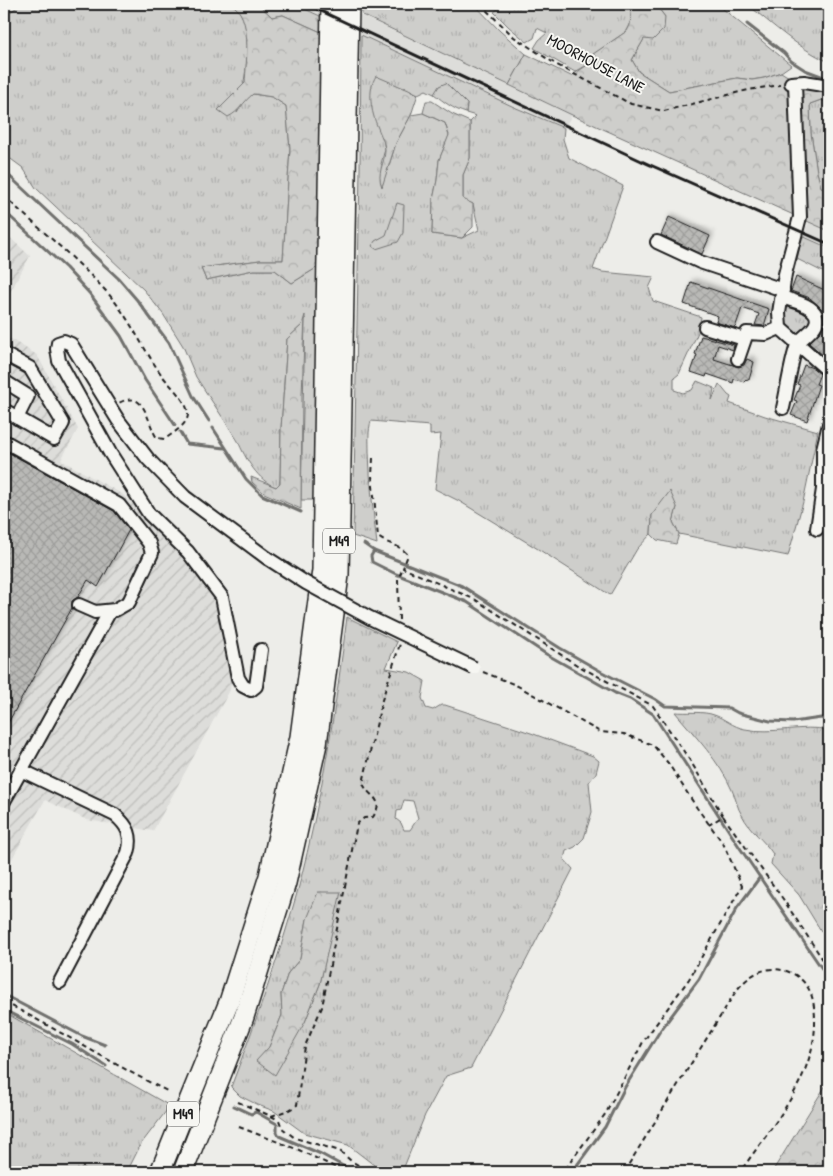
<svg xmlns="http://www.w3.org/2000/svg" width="833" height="1176" viewBox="0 0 833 1176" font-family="'Patrick Hand',sans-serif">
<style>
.built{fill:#ddddda}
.industrial{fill:url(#industrial-furrows)}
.grass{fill:url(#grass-tufts);stroke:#757574;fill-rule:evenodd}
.forest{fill:url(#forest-crowns);stroke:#757574}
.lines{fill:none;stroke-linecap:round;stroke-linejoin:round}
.stream{stroke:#6f6f6d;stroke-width:3}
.building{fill:url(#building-cross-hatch);stroke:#1c1c1c;filter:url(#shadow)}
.minor-casing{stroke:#1c1c1c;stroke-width:16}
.highway-casing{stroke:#1c1c1c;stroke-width:22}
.path{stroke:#1c1c1c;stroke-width:2;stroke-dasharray:5 4;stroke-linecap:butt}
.minor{stroke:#f6f6f2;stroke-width:12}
.highway{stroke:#f6f6f2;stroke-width:19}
.rail{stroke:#1c1c1c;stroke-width:3}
.minor-bridge-casing{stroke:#1c1c1c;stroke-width:16;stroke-linecap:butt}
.minor-bridge{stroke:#f6f6f2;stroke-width:12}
.labels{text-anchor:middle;stroke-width:4;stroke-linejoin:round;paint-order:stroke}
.shield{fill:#f6f6f2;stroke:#5d5d5c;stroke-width:1}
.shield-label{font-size:15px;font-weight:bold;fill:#1c1c1c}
.street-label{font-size:16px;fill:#1c1c1c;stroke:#f6f6f2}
</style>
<defs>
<pattern id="industrial-furrows" width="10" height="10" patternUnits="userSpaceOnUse" patternTransform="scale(1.25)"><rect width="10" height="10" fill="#ddddda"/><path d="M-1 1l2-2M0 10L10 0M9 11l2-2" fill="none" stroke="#bdbdba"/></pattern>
<pattern id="grass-tufts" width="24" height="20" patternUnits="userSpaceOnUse" patternTransform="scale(1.25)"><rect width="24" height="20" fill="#cececb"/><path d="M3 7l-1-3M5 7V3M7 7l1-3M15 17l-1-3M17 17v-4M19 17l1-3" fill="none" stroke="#b0b0ae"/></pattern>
<pattern id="forest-crowns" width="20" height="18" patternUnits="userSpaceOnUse" patternTransform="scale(1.25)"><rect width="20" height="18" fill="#cececb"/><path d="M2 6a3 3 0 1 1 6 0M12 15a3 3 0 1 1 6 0" fill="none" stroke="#b0b0ae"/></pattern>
<pattern id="building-cross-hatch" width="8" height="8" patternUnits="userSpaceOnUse" patternTransform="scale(1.25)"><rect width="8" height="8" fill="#b9b9b6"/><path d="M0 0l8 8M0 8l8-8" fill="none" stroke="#9e9e9c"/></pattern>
<filter id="shadow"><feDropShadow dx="3" dy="-3" stdDeviation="2.5" flood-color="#0004"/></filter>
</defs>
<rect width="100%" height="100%" fill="#edede9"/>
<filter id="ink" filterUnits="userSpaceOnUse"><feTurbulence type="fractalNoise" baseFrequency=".02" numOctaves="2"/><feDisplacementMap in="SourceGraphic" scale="10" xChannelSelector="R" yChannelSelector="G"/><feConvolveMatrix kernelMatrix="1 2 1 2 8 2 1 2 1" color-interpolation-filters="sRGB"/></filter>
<g filter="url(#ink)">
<g class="built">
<path d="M 294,4 L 337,4 L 572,115 L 564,128 L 514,107 Z"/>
<path d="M 809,222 L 829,231 L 829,248 L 802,236 Z"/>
</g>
<g class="industrial">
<path d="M 4,232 L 30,256 L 4,303 Z"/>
<path d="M 4,335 L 37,355 L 78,429 L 61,460 L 122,494 L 180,549 L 219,603 L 232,675 L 230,690 L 153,831 L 87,820 L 45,800 L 4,873 Z"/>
</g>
<g class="grass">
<path d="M 21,4 L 231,4 C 259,19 244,88 237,113 L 245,100 L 253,94 L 272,97 L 286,106 L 290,148 L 283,260 L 260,260 L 201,268 L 206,280 L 253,270 L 275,270 L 292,283 L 318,267 L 314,500 L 301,500 L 305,318 L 302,325 L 287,339 L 281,429 L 280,483 L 276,487 C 258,481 245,458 238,441 L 196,377 L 183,346 L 163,314 L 144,290 L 36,188 L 23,168 L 4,154 L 4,17 Z"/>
<path d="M 258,4 L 294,4 L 320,16 L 321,32 L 283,15 L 272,17 Z"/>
<path d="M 362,4 L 474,4 L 500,31 L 526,54 L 509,85 L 362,15 Z"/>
<path d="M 504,4 L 634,4 L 632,6 L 630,25 L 627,31 L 594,54 L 599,58 L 575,72 L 534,48 L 539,40 L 547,33 L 537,28 L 534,38 L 527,42 L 509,27 L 494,12 Z"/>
<path d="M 661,4 L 717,4 L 791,65 L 781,72 L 764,78 L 752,80 L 737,78 L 669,91 L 639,72 L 632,60 L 644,39 L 665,17 L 659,9 Z"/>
<path d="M 747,4 L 829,4 L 829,62 C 798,48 773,25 747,4 Z"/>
<path d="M 361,35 L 514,107 L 564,128 L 563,139 L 569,158 L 623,186 L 593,269 L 602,272 L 654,277 L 649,288 L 653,301 L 701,317 L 699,330 L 679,374 L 674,378 L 674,390 L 683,393 L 692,390 L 697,381 L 714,388 L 712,400 L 719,384 L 728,395 L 731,397 L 729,403 L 765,416 L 818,431 L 803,502 L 788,556 L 679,534 L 673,522 L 677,507 L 652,515 L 651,534 L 637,549 L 610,595 L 538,549 L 459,501 L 435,489 L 441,434 L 430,435 L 430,426 L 371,421 C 368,431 369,441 369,452 C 370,483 373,513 377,544 L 353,536 L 360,170 ZM 446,84 L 467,104 L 466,113 L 476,116 L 470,122 L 470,158 L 463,175 L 463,200 L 473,204 L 479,230 L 462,238 L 432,234 L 433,200 L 437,180 L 439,160 L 449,136 L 445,123 L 423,113 L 411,115 L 396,143 L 387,172 L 381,164 L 385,149 L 383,139 L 405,87 L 418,94 L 426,90 L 434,94 Z"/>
<path d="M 821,100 L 829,103 L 829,194 L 821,187 L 817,172 L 811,133 L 810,104 Z"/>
<path d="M 802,236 L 829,248 L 829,275 L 797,259 Z"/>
<path d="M 790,304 L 806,309 L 813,323 L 799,339 L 782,321 L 786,306 Z"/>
<path d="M 347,617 L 397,642 L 386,668 L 409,672 L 425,681 L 422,698 L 426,708 L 433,710 L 441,705 L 445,705 L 531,733 L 593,756 L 599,761 L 596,773 L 589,782 L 592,812 L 584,838 L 575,847 L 566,851 L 564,859 L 573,869 L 471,1068 L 446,1076 L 425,1115 L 402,1172 L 388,1172 L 374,1165 L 348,1145 L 304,1133 L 274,1111 L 258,1105 L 240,1096 L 231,1087 C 256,1021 280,954 299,886 C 322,797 336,707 347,617 ZM 404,800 L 413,801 L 418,818 L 410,830 L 404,830 L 401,823 L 396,819 L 397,811 L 401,810 ZM 340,892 L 320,984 L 305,1022 L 257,1061 L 269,1047 L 282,1015 L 281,994 L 288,973 L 300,959 L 307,919 Z"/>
<path d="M 675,712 C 686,713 704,711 714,715 C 724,718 733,727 745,729 C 773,735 802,724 829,730 L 829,944 L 799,895 L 771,864 L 773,854 C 764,840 750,831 742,815 C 737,808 736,798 732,790 C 720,762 695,736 675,712 Z"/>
<path d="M 4,1012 L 170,1106 L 141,1144 L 127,1172 L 4,1172 Z"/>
</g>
<g class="forest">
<path d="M 231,4 L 258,4 L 272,17 L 283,15 L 321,32 L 318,267 L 292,283 L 275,270 L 253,270 L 206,280 L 201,268 L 260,260 L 283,260 L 290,148 L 286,106 L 272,97 L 253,94 C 243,102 240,111 228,117 L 218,110 L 245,83 C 246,61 253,16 231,4 Z"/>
<path d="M 634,4 L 661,4 L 659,9 L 665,17 L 664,29 L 653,40 L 644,39 L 632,60 L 639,72 L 669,91 L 737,78 L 752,80 L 764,78 L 781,72 L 794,80 L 829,91 L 829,103 L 821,100 L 810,104 L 811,133 L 817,172 L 821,187 L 829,194 L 829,231 L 572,115 L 509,85 L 526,54 L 571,76 L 598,58 L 593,54 L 627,31 L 630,25 L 632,6 Z"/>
<path d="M 376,76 L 418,94 L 411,115 L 396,143 L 382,187 C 376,173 385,163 385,150 C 385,142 380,134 378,128 C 371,112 367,90 376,76 Z"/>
<path d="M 446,83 L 467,104 L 466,113 C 453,109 444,102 434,94 L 439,86 Z"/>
<path d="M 426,101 L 432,101 L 452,114 L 470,122 L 470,158 L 463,175 L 463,199 L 473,204 L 473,227 L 462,238 L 432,234 L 433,200 L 437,180 L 439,160 L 449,135 L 445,123 L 423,113 Z"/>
<path d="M 397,203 L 404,205 L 403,233 L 398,242 L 376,249 L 372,246 L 375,241 L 386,235 Z"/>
<path d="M 305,315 L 302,395 L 301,509 L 264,493 L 252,482 L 251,477 L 276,487 L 280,483 L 281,429 L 287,339 L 302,325 Z"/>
<path d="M 670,491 L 677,507 L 673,522 L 679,534 L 676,544 L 657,540 L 651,534 L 652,515 Z"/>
<path d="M 318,892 L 341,892 L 320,984 L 305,1022 L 275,1075 L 256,1061 L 269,1047 L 282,1015 L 281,994 L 288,973 L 300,959 L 307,919 Z"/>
<path d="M 829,1080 L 829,1172 L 772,1172 Z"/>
</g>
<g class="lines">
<g class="stream">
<path d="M 747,24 L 784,53 L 791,61 L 805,70 L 829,79"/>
<path d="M 4,171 L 118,278 L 137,300 L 169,343 L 193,396 L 209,421"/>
<path d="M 4,211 L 66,268 L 90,294 L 121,336 L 145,380 L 175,425"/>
<path d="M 213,428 L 246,479 L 262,495 L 301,512"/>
<path d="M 180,432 L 187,444 L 225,448"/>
<path d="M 364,544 L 374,551 L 462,586 L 560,648 L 602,672 L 655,699 L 665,706 L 729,708 L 738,713 L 770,721 L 793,722 L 821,718 L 829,719"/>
<path d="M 374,551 L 371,556 L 372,562 L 396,574 L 467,602 L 546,654 L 615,693 L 630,699 L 653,714 L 740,848 L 829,979"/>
<path d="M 4,995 L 82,1036 L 105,1045"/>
<path d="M 4,1010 L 72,1044 L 106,1066"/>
<path d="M 234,1106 L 251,1114 L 256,1112 L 277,1124 L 277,1132 L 279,1136 L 321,1154 L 354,1172"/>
<path d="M 572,1172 L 605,1127 L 625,1087 L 660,1031 L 699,979 L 737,908 L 760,877"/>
</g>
</g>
<g class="building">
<path d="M 669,217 L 710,236 L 702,254 L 661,235 Z"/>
<path d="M 796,277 L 829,292 L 829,313 L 822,309 L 810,298 L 791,291 Z"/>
<path d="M 691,282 L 769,309 L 764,326 L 755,325 L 759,314 L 742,308 L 735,328 L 716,322 L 718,316 L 684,304 Z"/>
<path d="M 829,313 L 829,349 L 824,356 L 809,343 L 821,331 Z"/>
<path d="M 701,336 L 734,345 L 733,350 L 718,345 L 714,359 L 739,367 L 744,365 L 747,359 L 754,362 L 749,380 L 747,379 L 744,382 L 734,379 L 733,383 L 707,374 L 706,377 L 691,372 L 697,355 L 695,354 Z"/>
<path d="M 804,365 L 813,368 L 820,374 L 816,384 L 819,385 L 807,421 L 791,415 L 797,401 L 794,400 L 800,385 L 797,384 Z"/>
<path d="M 4,450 L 114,511 L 129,530 L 98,587 L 88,580 L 78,597 L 72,601 L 72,608 L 4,730 Z"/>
</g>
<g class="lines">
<g class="minor-casing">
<g id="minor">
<path d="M 791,83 L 804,82 L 829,86"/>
<path d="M 795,83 L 800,217 L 785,274 L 779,313 L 780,328 L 824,367 L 829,369"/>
<path d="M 657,242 L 700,262 L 783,290"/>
<path d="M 782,297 C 792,301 811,304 816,315 C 821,327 804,335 798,343 C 793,350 786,396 783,408"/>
<path d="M 705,327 L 744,339"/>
<path d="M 4,354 L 30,368 L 63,423 L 54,439 L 4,410"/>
<path d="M 738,359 L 747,333 L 766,334 L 780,328"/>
<path d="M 4,381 L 28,396 L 17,418"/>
<path d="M 4,441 L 119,505 L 149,543 L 152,553 L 129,602 L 115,610 L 95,612 L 79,605"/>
<path d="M 817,529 L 823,489 L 823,449 L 829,424"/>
<path d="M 261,650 L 256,686 L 251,690 L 243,686 L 238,678 L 222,597 L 188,552 L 149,514 L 110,453 L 59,361 L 57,349 L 58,343 L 64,341 L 71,344 L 118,420 L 148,459 L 185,497 L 267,558"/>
<path d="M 21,770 L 115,815 C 128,826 133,836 128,853 L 60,982"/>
<path d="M 4,801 L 110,611"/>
</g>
</g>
<g class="highway-casing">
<g id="highway">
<path d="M 160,1172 L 229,1002 L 269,876 L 300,737 L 322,570 L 331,4"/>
<path d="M 183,1172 L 244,1017 L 286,883 L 317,744 L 339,575 L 349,4"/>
</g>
</g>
<g class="path">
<path d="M 480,4 L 514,37 L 557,65 L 631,104 L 664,111 L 748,90 L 780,85"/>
<path d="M 4,196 C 37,227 73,256 104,289 C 128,314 141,346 161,374 C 168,384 189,402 188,415 C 187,425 173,433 165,439 L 157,438 C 147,424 146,388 119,403"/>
<path d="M 373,458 L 372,476 L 378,537 C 390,546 398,543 408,555 L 403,568 L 476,600 L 577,665 L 653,706 L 691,762 L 723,816 L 709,825"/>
<path d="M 399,620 L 398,579 L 403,568"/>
<path d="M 483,672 L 516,685 L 600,732 L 624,734 L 653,745 L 668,763 L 697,808 L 723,843 L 742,886 L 689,979 L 643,1042 L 606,1113 L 563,1172"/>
<path d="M 723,816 L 783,899 L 829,969"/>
<path d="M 4,1002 C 59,1030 112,1064 167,1091"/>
<path d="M 238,1102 L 271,1116 L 289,1110 L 297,1105 L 305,1046 L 322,1007 L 357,824 L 364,818 L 373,817 C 386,797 368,798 363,783 L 382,700 L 400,644"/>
<path d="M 271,1116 L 279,1120 L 282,1128 L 295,1138 L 340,1151 L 351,1161 L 370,1172"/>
<path d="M 239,1127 L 299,1150 L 345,1172"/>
<path d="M 624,1172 L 736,991 C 748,976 762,966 782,970 C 798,973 810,985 813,1001 C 826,1066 774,1123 740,1172"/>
</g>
<use href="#minor" class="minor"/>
<use href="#highway" class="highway"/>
<path class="rail" d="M 306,4 L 648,164 L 829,244"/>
<g class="minor-bridge-casing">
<path id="minor-bridge" d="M 267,558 L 306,583 L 370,618 L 474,668"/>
</g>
<use href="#minor-bridge" class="minor-bridge"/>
</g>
</g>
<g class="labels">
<g class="shield">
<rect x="323" y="528.5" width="32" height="25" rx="4"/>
<rect x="167" y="1101.5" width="32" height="25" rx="4"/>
</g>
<g class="shield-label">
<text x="339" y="546">M49</text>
<text x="183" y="1119">M49</text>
</g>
<g class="street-label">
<text transform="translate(596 63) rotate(28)" y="6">MOORHOUSE LANE</text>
</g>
</g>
<rect width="833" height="1176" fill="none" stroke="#f6f6f2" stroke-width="20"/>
<rect x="10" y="10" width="813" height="1156" fill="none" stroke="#1c1c1c" stroke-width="2" filter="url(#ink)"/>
</svg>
